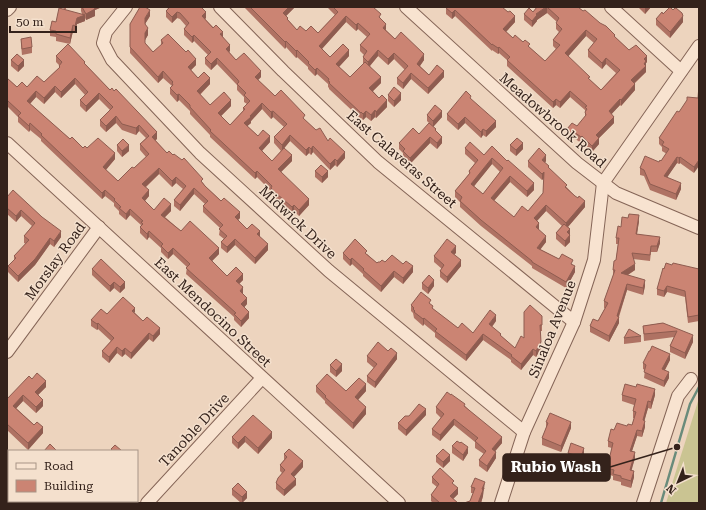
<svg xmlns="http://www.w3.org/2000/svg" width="706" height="510" viewBox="0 0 706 510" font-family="'Roboto Serif',serif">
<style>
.green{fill:#cac492}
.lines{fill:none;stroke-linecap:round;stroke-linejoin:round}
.stream{stroke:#698b7b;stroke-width:2.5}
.minor-casing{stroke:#856557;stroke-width:14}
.minor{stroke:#f8e3d0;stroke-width:12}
.wall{fill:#af7263;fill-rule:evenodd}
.shaded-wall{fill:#8e5c50}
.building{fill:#cb8473;stroke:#8e5c50;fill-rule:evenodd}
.labels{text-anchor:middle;stroke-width:3;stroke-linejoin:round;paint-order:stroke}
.street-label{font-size:14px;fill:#34221b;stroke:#f4e0cd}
.leader{fill:none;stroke:#34221b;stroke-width:1.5}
.callout-dot{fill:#34221b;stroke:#f4e0cd;stroke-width:1.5}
.callout{fill:#34221b;stroke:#34221b;stroke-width:1.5}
.callout-label{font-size:15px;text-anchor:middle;font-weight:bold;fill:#fff}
</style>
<rect width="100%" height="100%" fill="#edd4be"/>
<path class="green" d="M 699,398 L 699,503 L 666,503 Z"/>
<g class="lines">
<path class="stream" d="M 661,503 L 690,404 L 699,387"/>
<g class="minor-casing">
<g id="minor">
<path d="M 126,7 L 106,32 L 103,43 L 112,60 L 200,153 L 329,271 L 524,432"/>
<path d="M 220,7 L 283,71 L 378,162 L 574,322"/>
<path d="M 406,7 L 577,163 L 616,193 L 699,228"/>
<path d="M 611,7 L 681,71"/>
<path d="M 7,10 L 10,7"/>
<path d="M 7,143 L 399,503"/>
<path d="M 7,352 L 99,227"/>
<path d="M 7,470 L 9,472"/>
<path d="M 40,501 L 43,503"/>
<path d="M 147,503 L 262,378"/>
<path d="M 501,503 L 524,432 L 574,322 L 594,260 L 603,183 L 699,46"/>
<path d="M 643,503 L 678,396 L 691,379"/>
</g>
</g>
<use href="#minor" class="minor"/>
</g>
<g class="wall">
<path d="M 61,7 L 66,7 L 66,10 Z"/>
<path d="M 81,7 L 102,7 L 95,10 L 95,16 L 86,20 L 85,18 L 85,21 L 77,24 L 75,32 L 73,31 L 70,44 L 56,41 L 56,37 L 50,36 L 50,30 L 56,22 L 82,14 L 81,11 Z"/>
<path d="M 167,7 L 201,7 L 206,18 L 205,19 L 223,37 L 230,51 L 229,52 L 236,60 L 261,77 L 258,80 L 275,96 L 305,120 L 345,158 L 337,167 L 335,165 L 330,170 L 313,152 L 311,155 L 309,153 L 306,156 L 290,141 L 284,148 L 292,161 L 281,172 L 309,205 L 299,216 L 294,211 L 292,213 L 277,200 L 271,194 L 271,191 L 257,177 L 255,179 L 210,137 L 210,135 L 190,114 L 190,111 L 179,100 L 177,102 L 170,94 L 170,88 L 172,86 L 163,78 L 158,83 L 130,53 L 130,24 L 150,16 L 145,24 L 148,35 L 145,40 L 145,43 L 153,52 L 161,46 L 161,40 L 196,65 L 191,70 L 198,78 L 210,84 L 200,95 L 210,105 L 231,106 L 221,116 L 230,125 L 243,111 L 243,108 L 247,104 L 244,102 L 244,97 L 237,90 L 237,85 L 217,64 L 211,70 L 205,64 L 205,58 L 208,55 L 194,41 L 192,43 L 184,35 L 184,29 L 186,26 L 180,19 L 177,18 L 172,23 L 166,17 L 166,11 L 168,8 ZM 262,109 L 271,119 L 273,117 L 284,127 L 274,137 L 274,143 L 281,151 L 272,161 L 262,151 L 270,142 L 258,136 L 247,126 L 251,123 L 251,121 Z"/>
<path d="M 244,7 L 295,7 L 286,16 L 288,20 L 297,30 L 318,33 L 335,15 L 328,8 L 328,7 L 373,7 L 381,19 L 386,30 L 395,39 L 424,60 L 420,66 L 429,75 L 444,77 L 428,94 L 411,79 L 403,89 L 397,84 L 397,78 L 405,70 L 394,59 L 388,65 L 378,56 L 370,66 L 381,83 L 373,91 L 387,107 L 376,118 L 375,117 L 371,121 L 366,117 L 363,120 L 361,118 L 361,119 L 329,89 L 329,88 L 328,87 L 328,84 L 317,74 L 315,76 L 308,69 L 308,67 L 297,57 L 296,58 L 286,47 L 285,49 ZM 346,22 L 356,31 L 358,29 L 367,37 L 360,45 L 360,51 L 364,55 L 363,57 L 363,64 L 350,77 L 339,67 L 349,56 L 330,57 L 322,49 Z"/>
<path d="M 537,7 L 578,7 L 615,37 L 629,50 L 647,62 L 646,63 L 646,72 L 635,83 L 635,90 L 621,106 L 620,105 L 611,114 L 614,123 L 599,138 L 599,144 L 592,152 L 582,142 L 581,143 L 574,138 L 572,140 L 567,135 L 567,129 L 577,126 L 585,117 L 585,110 L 570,97 L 560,108 L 556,105 L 553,108 L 507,66 L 507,60 L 499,53 L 498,54 L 492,50 L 492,51 L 455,16 L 452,19 L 446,14 L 446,8 L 515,22 L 506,32 L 513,38 L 530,48 L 545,61 L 556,49 L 553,46 L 553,40 L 559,32 L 556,29 L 556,23 L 557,22 L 547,13 L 537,20 L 537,21 L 532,27 L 524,20 L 524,14 L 533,12 ZM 586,36 L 594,43 L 588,50 L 588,57 L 602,69 L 606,64 L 616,73 L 601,90 L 590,80 L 568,56 Z"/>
<path d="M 638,7 L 651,7 L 645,14 Z"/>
<path d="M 663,14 L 683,22 L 670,38 L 656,25 L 656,19 Z"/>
<path d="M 21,39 L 32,47 L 32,53 L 22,55 L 21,45 Z"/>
<path d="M 56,56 L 85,64 L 157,139 L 155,140 L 167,153 L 203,183 L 205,186 L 240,218 L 238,220 L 247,229 L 260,237 L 268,250 L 255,264 L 235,245 L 227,253 L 221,248 L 221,242 L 224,239 L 219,235 L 220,228 L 203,212 L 203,206 L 205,204 L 194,194 L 180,211 L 174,206 L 174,200 L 183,189 L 176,183 L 172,187 L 159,174 L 146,187 L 149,196 L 145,201 L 154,210 L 171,211 L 165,217 L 181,231 L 219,254 L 212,261 L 227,276 L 243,280 L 239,284 L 247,304 L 244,307 L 249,318 L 241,327 L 234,320 L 234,317 L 186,274 L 187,267 L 173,254 L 168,259 L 161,252 L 161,248 L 149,237 L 147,240 L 140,233 L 140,227 L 141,225 L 130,215 L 126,220 L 119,214 L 119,211 L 114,206 L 114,203 L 105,196 L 102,199 L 41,141 L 41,139 L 30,130 L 29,132 L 18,122 L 18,117 L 8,107 L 7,108 L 7,78 L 17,87 L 27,87 L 44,82 L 59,68 L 59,65 L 56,62 ZM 75,84 L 85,95 L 80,100 L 80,106 L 86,112 L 99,99 L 110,110 L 100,120 L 100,126 L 106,132 L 116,123 L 122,130 L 136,135 L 139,131 L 146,138 L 140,144 L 140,150 L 146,157 L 134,168 L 118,181 L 106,170 L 115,159 L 87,148 L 83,148 L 70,139 L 30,104 L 36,97 L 44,104 L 55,92 L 61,98 Z"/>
<path d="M 11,60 L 24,66 L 18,72 L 11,66 Z"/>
<path d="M 388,95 L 401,100 L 394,107 L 388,101 Z"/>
<path d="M 698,98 L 694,173 L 680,163 L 679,164 L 677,163 L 667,177 L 681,189 L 676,200 L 650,190 L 644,176 L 640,175 L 640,168 L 661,161 L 667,154 L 662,151 L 662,147 L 659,144 L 659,138 L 679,112 Z"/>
<path d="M 471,100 L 496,127 L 486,137 L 483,135 L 481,138 L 465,123 L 458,130 L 447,120 L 447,114 Z"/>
<path d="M 427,115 L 442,117 L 433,127 L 427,121 Z"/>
<path d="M 436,131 L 442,143 L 437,149 L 430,143 L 410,164 L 403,157 L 403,153 L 399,149 L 399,143 L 419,134 Z"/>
<path d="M 117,145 L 129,151 L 122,157 L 117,151 Z"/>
<path d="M 510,145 L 523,149 L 516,156 L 510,151 Z"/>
<path d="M 492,146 L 534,190 L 527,197 L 510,182 L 494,201 L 514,217 L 528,211 L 543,193 L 544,178 L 542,180 L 528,167 L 528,161 L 546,161 L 545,163 L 549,168 L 585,207 L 568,227 L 570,229 L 570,242 L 565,247 L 556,239 L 556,233 L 562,226 L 546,211 L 537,221 L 539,229 L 539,230 L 546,242 L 540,249 L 559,259 L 573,265 L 575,272 L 566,288 L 532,268 L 532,266 L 481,226 L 460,207 L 460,202 L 455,197 L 455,191 L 469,174 L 469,171 L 475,163 L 465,154 L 465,148 L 484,155 ZM 492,164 L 500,172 L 483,194 L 474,186 Z"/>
<path d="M 315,171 L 328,177 L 322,183 L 315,177 Z"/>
<path d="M 7,197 L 61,237 L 54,247 L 50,244 L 35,265 L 18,282 L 8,272 L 8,266 L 14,261 L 14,256 L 26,244 L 24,243 L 24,236 L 32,226 L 21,216 L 16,222 L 7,214 Z"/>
<path d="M 639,221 L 637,234 L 660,243 L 657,252 L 651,252 L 650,261 L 633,259 L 635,270 L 628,275 L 645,286 L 643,295 L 627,290 L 619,317 L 619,323 L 609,342 L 590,332 L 590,326 L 598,321 L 605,308 L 604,308 L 604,301 L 613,276 L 613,270 L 616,260 L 618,244 L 616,244 L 616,238 Z"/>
<path d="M 343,253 L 367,254 L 377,263 L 385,262 L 413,272 L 403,284 L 394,277 L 381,292 L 363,276 L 363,274 L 352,264 L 350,266 L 343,259 Z"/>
<path d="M 456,253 L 454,254 L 461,266 L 447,283 L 440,277 L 440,271 L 442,269 L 434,262 L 434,256 Z"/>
<path d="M 672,265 L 699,269 L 699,321 L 688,323 L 685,297 L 667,292 L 664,297 L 657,295 L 657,289 L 664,269 Z"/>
<path d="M 92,269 L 125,288 L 120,293 L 114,288 L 110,292 L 92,275 Z"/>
<path d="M 422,283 L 434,286 L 428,294 L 422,289 Z"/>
<path d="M 411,305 L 431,305 L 433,309 L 458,328 L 473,333 L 496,321 L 492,327 L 501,336 L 515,348 L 542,316 L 542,331 L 540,331 L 541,348 L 536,357 L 533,355 L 521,370 L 511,362 L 511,360 L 483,340 L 466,361 L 435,337 L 435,333 L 424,324 L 423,326 L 414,318 L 413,313 L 411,311 Z"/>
<path d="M 135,313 L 143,321 L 160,334 L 153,342 L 149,339 L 131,359 L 125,354 L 122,357 L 117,353 L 109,363 L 102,357 L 102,351 L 111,341 L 98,329 L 97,330 L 91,326 L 91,320 L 107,314 Z"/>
<path d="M 663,323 L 693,342 L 685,359 L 670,352 L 670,346 L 674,337 L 644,341 L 643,326 Z"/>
<path d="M 641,336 L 641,342 L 624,344 L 624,338 Z"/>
<path d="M 388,351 L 397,359 L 375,388 L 367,382 L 367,376 L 374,368 L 367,362 L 367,356 Z"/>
<path d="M 670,360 L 665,370 L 669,378 L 664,387 L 644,378 L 645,370 L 643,369 L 643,363 Z"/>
<path d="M 330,365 L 342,371 L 336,377 L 330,372 Z"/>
<path d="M 32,379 L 46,387 L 38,395 L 43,406 L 36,413 L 23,401 L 16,408 L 43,433 L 28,450 L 7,430 L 7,399 Z"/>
<path d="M 316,386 L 346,391 L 366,391 L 358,400 L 366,414 L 353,429 L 325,403 L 325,401 L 316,392 Z"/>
<path d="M 636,387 L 655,395 L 651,409 L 648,408 L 644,421 L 645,427 L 642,437 L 637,436 L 632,451 L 635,458 L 631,470 L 634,477 L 631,488 L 621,485 L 621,482 L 613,480 L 613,476 L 607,474 L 607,468 L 612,448 L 608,447 L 608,441 L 614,430 L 627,426 L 632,425 L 634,418 L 633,418 L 633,411 L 634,405 L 622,401 L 622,395 Z"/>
<path d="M 465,406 L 502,443 L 495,451 L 496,458 L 487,472 L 479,466 L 479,460 L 484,454 L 475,448 L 475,442 L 454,425 L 440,441 L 432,435 L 432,429 L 441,418 L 436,413 L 436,407 Z"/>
<path d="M 253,415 L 272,438 L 258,454 L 245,442 L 238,449 L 232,443 L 232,437 Z"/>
<path d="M 426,415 L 406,436 L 398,429 L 398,423 Z"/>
<path d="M 546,422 L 571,428 L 561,452 L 542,445 L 542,438 L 546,428 Z"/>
<path d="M 452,446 L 468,453 L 463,461 L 452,453 Z"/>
<path d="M 568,453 L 584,454 L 581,463 L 568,459 Z"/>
<path d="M 284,454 L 303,467 L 294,477 L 296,485 L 284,496 L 276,489 L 276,483 L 282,473 L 280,471 L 280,465 L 284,460 Z"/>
<path d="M 436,456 L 450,461 L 443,468 L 436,462 Z"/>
<path d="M 432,477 L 454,485 L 458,494 L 453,499 L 458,503 L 433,503 L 431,501 L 431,495 L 437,487 L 432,483 Z"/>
<path d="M 471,487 L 485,488 L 483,490 L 483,496 L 481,503 L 464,503 L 470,501 L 473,493 L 471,493 Z"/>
<path d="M 232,489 L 247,498 L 242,503 L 241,503 L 232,495 Z"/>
<path d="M 88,501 L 103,501 L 101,503 L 90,503 Z"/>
</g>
<g class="shaded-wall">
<path d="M 93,7 L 102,7 L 95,10 L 95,16 L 86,20 L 86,14 Z"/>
<path d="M 289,7 L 295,7 L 283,19 L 283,13 Z"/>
<path d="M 547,7 L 547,13 L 537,20 L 537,21 L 532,27 L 532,21 L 536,14 Z"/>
<path d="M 645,7 L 651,7 L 645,14 Z"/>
<path d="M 150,10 L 150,16 L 145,24 L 145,18 Z"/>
<path d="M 455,10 L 455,16 L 452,19 L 452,13 Z"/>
<path d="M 177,12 L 177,18 L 172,23 L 172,17 Z"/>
<path d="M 206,12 L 206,18 L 202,22 L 202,16 Z"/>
<path d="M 85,15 L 85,21 L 77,24 L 75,32 L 75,26 L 77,18 Z"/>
<path d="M 346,16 L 346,22 L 319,52 L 319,46 Z"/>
<path d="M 515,16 L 515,22 L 503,35 L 503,29 Z"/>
<path d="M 683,16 L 683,22 L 670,38 L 670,32 Z"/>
<path d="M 358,23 L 358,29 L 356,31 L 356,25 Z"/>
<path d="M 386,24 L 386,30 L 383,28 Z"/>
<path d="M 73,25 L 73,31 L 70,44 L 70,38 Z"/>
<path d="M 148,28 L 148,35 L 145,40 L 145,33 Z"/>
<path d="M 586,30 L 586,36 L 565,60 L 565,53 Z"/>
<path d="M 223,32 L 223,38 L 220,34 Z"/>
<path d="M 194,35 L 194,41 L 192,43 L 192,37 Z"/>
<path d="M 286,41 L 286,47 L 285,49 L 285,42 Z"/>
<path d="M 230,45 L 230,51 L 226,55 L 226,49 Z"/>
<path d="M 499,47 L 499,53 L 498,54 L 498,48 Z"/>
<path d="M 297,50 L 297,57 L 296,58 L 296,51 Z"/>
<path d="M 349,50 L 349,56 L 336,70 L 336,64 Z"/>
<path d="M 378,50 L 378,56 L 368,68 L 368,62 Z"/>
<path d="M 394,53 L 394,59 L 388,65 L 388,59 Z"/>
<path d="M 424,54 L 424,60 L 417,70 L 417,64 Z"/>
<path d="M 647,56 L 647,62 L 646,63 L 646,72 L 631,86 L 631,80 L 644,59 Z"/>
<path d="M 217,58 L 217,64 L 211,70 L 211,64 Z"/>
<path d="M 606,58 L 606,64 L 602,69 L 602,63 Z"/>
<path d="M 196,59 L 196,65 L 188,73 L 188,67 Z"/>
<path d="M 24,60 L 24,66 L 18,72 L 18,66 Z"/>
<path d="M 317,68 L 317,74 L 315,76 L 315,70 Z"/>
<path d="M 163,71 L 163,78 L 158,83 L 158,77 Z"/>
<path d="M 261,71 L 261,77 L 255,83 L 255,77 Z"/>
<path d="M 444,71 L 444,77 L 428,94 L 428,88 Z"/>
<path d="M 411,73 L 411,79 L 403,89 L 403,83 Z"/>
<path d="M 381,77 L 381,83 L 369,95 L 369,88 Z"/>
<path d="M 75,78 L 75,84 L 61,98 L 61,92 Z"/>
<path d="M 210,78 L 210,84 L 197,97 L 197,91 Z"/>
<path d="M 635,84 L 635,90 L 621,106 L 621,100 Z"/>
<path d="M 55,86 L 55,92 L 44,104 L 44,98 Z"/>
<path d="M 36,91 L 36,97 L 27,107 L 27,101 Z"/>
<path d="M 570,91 L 570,97 L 560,108 L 560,102 Z"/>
<path d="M 99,93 L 99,99 L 86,112 L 86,106 Z"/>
<path d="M 401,93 L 401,100 L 394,107 L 394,101 Z"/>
<path d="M 179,94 L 179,100 L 177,102 L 177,95 Z"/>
<path d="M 556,99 L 556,105 L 553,108 L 553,102 Z"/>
<path d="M 620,99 L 620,105 L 609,117 L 609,111 Z"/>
<path d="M 231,100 L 231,106 L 218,119 L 218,113 Z"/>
<path d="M 387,100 L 387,107 L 376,118 L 376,112 Z"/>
<path d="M 8,101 L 8,107 L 7,108 L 7,102 Z"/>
<path d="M 262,103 L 262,109 L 251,121 L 251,123 L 244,129 L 244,123 L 250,116 Z"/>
<path d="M 375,110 L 375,117 L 371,121 L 371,115 Z"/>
<path d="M 273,111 L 273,117 L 271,119 L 271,112 Z"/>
<path d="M 366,111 L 366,117 L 363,120 L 363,114 Z"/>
<path d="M 442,111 L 442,117 L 433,127 L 433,121 Z"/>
<path d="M 116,116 L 116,123 L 106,132 L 106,126 Z"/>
<path d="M 465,117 L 465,123 L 458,130 L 458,124 Z"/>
<path d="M 614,117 L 614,123 L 599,138 L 599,144 L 592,152 L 592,146 L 596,135 Z"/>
<path d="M 496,121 L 496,127 L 486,137 L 486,131 Z"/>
<path d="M 30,123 L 30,130 L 29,132 L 29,126 Z"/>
<path d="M 139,125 L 139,131 L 136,135 L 136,128 Z"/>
<path d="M 483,129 L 483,135 L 481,138 L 481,132 Z"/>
<path d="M 157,132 L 157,139 L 152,143 L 152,137 Z"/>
<path d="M 574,132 L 574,138 L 572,140 L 572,134 Z"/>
<path d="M 290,135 L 290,141 L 282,151 L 282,145 Z"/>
<path d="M 270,136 L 270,142 L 259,154 L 259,148 Z"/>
<path d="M 582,136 L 582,142 L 581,143 L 581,137 Z"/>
<path d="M 430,137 L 430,143 L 410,164 L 410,158 Z"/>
<path d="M 442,137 L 442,143 L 437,149 L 437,143 Z"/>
<path d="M 523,143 L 523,149 L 516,156 L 516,150 Z"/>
<path d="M 129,145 L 129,151 L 122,157 L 122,151 Z"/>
<path d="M 313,146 L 313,152 L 311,155 L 311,149 Z"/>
<path d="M 309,147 L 309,153 L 306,156 L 306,150 Z"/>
<path d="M 345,152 L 345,158 L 337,167 L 337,161 Z"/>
<path d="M 115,153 L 115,159 L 103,173 L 103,167 Z"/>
<path d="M 292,155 L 292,161 L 278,175 L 278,169 Z"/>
<path d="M 546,155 L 546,161 L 542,166 L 542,160 Z"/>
<path d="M 677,157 L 677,163 L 664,182 L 664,176 Z"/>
<path d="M 680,157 L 680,163 L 679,164 L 679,158 Z"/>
<path d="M 699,157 L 699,166 L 694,173 L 694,167 Z"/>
<path d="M 492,158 L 492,164 L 471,190 L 471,184 Z"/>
<path d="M 335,159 L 335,165 L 330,170 L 330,164 Z"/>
<path d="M 159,168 L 159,174 L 142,190 L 142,184 Z"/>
<path d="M 257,171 L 257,177 L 255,179 L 255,173 Z"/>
<path d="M 328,171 L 328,177 L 322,183 L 322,177 Z"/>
<path d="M 544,172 L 544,178 L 542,180 L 542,174 Z"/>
<path d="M 510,176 L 510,182 L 491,204 L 491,198 Z"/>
<path d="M 176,177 L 176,183 L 172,187 L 172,181 Z"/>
<path d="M 534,183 L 534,190 L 527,197 L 527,191 Z"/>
<path d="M 681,183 L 681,189 L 676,200 L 676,194 Z"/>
<path d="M 194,188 L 194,194 L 180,211 L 180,205 Z"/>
<path d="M 105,190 L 105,196 L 102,199 L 102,193 Z"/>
<path d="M 149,190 L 149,196 L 142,204 L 142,198 Z"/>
<path d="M 309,199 L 309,205 L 299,216 L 299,210 Z"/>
<path d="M 585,201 L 585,207 L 566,229 L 566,223 Z"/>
<path d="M 171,204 L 171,211 L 161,221 L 161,215 Z"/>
<path d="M 294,205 L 294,211 L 292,213 L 292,207 Z"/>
<path d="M 546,205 L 546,211 L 534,224 L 534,218 Z"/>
<path d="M 130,209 L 130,215 L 126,220 L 126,214 Z"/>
<path d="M 21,210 L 21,216 L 16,222 L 16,216 Z"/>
<path d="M 240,212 L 240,218 L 235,223 L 235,217 Z"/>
<path d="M 639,215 L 639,221 L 636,240 L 636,234 Z"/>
<path d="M 539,223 L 539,229 L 536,233 L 536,227 Z"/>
<path d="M 570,229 L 570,235 L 567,232 Z"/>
<path d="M 61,231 L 61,237 L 54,247 L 54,241 Z"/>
<path d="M 149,231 L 149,237 L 147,240 L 147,234 Z"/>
<path d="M 260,231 L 260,237 L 257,234 Z"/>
<path d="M 570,235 L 570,242 L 565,247 L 565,241 Z"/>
<path d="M 546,236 L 546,242 L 537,254 L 537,248 Z"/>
<path d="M 660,237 L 660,243 L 657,252 L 657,246 Z"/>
<path d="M 50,238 L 50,244 L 35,265 L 18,282 L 18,276 Z"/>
<path d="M 235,239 L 235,245 L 227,253 L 227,247 Z"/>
<path d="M 268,244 L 268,250 L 255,264 L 255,258 Z"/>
<path d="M 456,246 L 456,253 L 451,258 L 451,252 Z"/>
<path d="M 173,248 L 173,254 L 168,259 L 168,253 Z"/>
<path d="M 219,248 L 219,254 L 209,264 L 209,258 Z"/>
<path d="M 352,258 L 352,264 L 350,266 L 350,260 Z"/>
<path d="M 461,260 L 461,266 L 447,283 L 447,277 Z"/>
<path d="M 635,264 L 635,270 L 621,279 L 621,273 Z"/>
<path d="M 413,266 L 413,272 L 403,284 L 403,278 Z"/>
<path d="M 575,266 L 575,272 L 566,288 L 566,282 Z"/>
<path d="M 394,271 L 394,277 L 381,292 L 381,286 Z"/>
<path d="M 243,274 L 243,280 L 236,287 L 236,281 Z"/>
<path d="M 434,280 L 434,286 L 428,294 L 428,288 Z"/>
<path d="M 645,280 L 645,286 L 643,295 L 643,288 Z"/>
<path d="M 114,282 L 114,288 L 110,292 L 110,286 Z"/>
<path d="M 125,282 L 125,288 L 120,293 L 120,287 Z"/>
<path d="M 627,284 L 627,290 L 618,318 L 619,317 L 619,323 L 609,342 L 609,336 L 617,316 Z"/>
<path d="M 667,286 L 667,292 L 664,297 L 664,291 Z"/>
<path d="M 243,287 L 243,293 L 240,297 L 240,291 Z"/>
<path d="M 247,298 L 247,304 L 241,311 L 241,304 Z"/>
<path d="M 135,308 L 135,313 L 132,311 Z"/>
<path d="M 249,312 L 249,318 L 241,327 L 241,321 Z"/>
<path d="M 496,315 L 496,321 L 489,330 L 489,324 Z"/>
<path d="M 424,318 L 424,324 L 423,326 L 423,319 Z"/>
<path d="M 98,323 L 98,329 L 97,330 L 97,324 Z"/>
<path d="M 160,328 L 160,334 L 153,342 L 153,336 Z"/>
<path d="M 149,333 L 149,339 L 131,359 L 131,353 Z"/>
<path d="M 483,334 L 483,340 L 466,361 L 466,355 Z"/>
<path d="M 693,335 L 693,342 L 685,359 L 685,353 Z"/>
<path d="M 541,342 L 541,348 L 536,357 L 536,351 Z"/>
<path d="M 117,347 L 117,353 L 109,363 L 109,357 Z"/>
<path d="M 125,348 L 125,354 L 122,357 L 122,351 Z"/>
<path d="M 533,349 L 533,355 L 521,370 L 521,364 Z"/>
<path d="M 397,353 L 397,359 L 375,388 L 375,382 Z"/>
<path d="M 670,354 L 670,360 L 662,375 L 662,369 Z"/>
<path d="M 342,364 L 342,371 L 336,377 L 336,371 Z"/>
<path d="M 669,372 L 669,378 L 664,387 L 664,381 Z"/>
<path d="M 46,381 L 46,387 L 35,398 L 35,392 Z"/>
<path d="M 366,384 L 366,391 L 355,403 L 355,397 Z"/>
<path d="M 655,389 L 655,395 L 651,409 L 651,402 Z"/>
<path d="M 23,395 L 23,401 L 13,412 L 13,406 Z"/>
<path d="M 43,400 L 43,406 L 36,413 L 36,407 Z"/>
<path d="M 648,401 L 648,408 L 643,426 L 643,420 Z"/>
<path d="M 366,407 L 366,414 L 353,429 L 353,423 Z"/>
<path d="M 426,409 L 426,415 L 406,436 L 406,430 Z"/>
<path d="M 454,419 L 454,425 L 440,441 L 440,435 Z"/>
<path d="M 645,421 L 645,427 L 642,437 L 642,431 Z"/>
<path d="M 571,422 L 571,428 L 561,452 L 561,446 Z"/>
<path d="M 43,427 L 43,433 L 28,450 L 28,443 Z"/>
<path d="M 637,430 L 637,436 L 630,457 L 630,451 Z"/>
<path d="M 272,432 L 272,438 L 258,454 L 258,448 Z"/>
<path d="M 245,436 L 245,442 L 238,449 L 238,443 Z"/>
<path d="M 502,437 L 502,443 L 492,455 L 492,449 Z"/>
<path d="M 468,447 L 468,453 L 463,461 L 463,455 Z"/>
<path d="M 584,448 L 584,454 L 581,463 L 581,457 Z"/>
<path d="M 496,452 L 496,458 L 487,472 L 487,466 Z"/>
<path d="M 635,452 L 635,458 L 630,476 L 630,470 Z"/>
<path d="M 450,455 L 450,461 L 443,468 L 443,462 Z"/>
<path d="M 303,461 L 303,467 L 291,480 L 291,474 Z"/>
<path d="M 634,471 L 634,477 L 631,488 L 631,481 Z"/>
<path d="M 296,479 L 296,485 L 284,496 L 284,490 Z"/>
<path d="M 485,482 L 483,496 L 481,503 L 478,503 L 482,489 Z"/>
<path d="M 458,488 L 458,494 L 450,502 L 450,496 Z"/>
<path d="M 247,492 L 247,498 L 242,503 L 242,497 Z"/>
<path d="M 97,501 L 103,501 L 101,503 L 96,503 Z"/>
</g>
<g class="building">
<path d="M 82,7 L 94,7 L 95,9 L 86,14 Z"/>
<path d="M 140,7 L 145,7 L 150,10 L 145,18 L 145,24 L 148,28 L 145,33 L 145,43 L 153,52 L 163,43 L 161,40 L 168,34 L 186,52 L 188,50 L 196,59 L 188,67 L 198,78 L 204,72 L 210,78 L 197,91 L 210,105 L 224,92 L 231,100 L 218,113 L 230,125 L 245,109 L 243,108 L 250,101 L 244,95 L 246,93 L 237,84 L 239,82 L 238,80 L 217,58 L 211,64 L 205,58 L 211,52 L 194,35 L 192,37 L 184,29 L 189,23 L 180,13 L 177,12 L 172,17 L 166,11 L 170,7 L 201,7 L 206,12 L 202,16 L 213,28 L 216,25 L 223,32 L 220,34 L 230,45 L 226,49 L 236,60 L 244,53 L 261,71 L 255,77 L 275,96 L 281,90 L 305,115 L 303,118 L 316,130 L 320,128 L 328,141 L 330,138 L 345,152 L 337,161 L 335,159 L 330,164 L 313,146 L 311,149 L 309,147 L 306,150 L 290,135 L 282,145 L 274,137 L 287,124 L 273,111 L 271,112 L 262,103 L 250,116 L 251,117 L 244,123 L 258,136 L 263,130 L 270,136 L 259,148 L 272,161 L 284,148 L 292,155 L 278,169 L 309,199 L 299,210 L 294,205 L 292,207 L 277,194 L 271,188 L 272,186 L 257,171 L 255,173 L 210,131 L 211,130 L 190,107 L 190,105 L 179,94 L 177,95 L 170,88 L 173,85 L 172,83 L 173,82 L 163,71 L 158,77 L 130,47 L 130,24 Z"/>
<path d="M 250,7 L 289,7 L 283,13 L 288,18 L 287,19 L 297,30 L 300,26 L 306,31 L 311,26 L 318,33 L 338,12 L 333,7 L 373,7 L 381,14 L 379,17 L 386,24 L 383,28 L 395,39 L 401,32 L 424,54 L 417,64 L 429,75 L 437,65 L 444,71 L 428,88 L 411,73 L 403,83 L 397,78 L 408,66 L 394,53 L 388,59 L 378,50 L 368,62 L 363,57 L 367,51 L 360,45 L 370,34 L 358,23 L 356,25 L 346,16 L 319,46 L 330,57 L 343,44 L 349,50 L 336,64 L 350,77 L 365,62 L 381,77 L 369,88 L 379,98 L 382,95 L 387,100 L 376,112 L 375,110 L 371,115 L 366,111 L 363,114 L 361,112 L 361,113 L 329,83 L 330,82 L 328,81 L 329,79 L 317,68 L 315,70 L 308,63 L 309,62 L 297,50 L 296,51 L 286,41 L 285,42 Z"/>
<path d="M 447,7 L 502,7 L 508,12 L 510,11 L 515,16 L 503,29 L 513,38 L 515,35 L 523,42 L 525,40 L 530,44 L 528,46 L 545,61 L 560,45 L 553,40 L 562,29 L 556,23 L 559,18 L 547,7 L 578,7 L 583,11 L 585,10 L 600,23 L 606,26 L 615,35 L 614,36 L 629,50 L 636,45 L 647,56 L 644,59 L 646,61 L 644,64 L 646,66 L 631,80 L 635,84 L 621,100 L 620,99 L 609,111 L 614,117 L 596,135 L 599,138 L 592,146 L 582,136 L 581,137 L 574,132 L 572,134 L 567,129 L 572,123 L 577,126 L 586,115 L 585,112 L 587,109 L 585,107 L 587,106 L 570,91 L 560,102 L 556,99 L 553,102 L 507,60 L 510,57 L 499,47 L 498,48 L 492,44 L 492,45 L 455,10 L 452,13 L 446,8 ZM 586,30 L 597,39 L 588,50 L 602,63 L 606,58 L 620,70 L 601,90 L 588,78 L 590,77 L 565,53 Z"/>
<path d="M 537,7 L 546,7 L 536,14 L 537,15 L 532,21 L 524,14 L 529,8 L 533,12 Z"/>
<path d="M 670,7 L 673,10 L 675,8 L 676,8 L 682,13 L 683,16 L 670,32 L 656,19 L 662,12 L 663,14 Z"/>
<path d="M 59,8 L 85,15 L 77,18 L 75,26 L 73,25 L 70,38 L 56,34 L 56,31 L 50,30 L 52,21 L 56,22 Z"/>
<path d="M 31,37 L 32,47 L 22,49 L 21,39 Z"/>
<path d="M 68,44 L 85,62 L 84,63 L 110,90 L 112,88 L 114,91 L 116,89 L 157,132 L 152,137 L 167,153 L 169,151 L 173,155 L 174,154 L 182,160 L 184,158 L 203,179 L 201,181 L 205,186 L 221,201 L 224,198 L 240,212 L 235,217 L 247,229 L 252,224 L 260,231 L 257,234 L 268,244 L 255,258 L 235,239 L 227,247 L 221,242 L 227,236 L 219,229 L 223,225 L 203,206 L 208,201 L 194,188 L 180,205 L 174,200 L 186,186 L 176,177 L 172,181 L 159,168 L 142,184 L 149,190 L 142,198 L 154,210 L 164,198 L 171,204 L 161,215 L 181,231 L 190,221 L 219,248 L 209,258 L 227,276 L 236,267 L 243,274 L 236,281 L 243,287 L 240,291 L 247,298 L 241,304 L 249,312 L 241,321 L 234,314 L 236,313 L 186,268 L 190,264 L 173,248 L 168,253 L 161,246 L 163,244 L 149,231 L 147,234 L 140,227 L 143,224 L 141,222 L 143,221 L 130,209 L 126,214 L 119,208 L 121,207 L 114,200 L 115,199 L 105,190 L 102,193 L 41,135 L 42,134 L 30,123 L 29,126 L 18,116 L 21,113 L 8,101 L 7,102 L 7,78 L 17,87 L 22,82 L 27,87 L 37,76 L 44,82 L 60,67 L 59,66 L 62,62 L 56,56 ZM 75,78 L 88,92 L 80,100 L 86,106 L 99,93 L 113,107 L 100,120 L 106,126 L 116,116 L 122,124 L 136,128 L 139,125 L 149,136 L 140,144 L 149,154 L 134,168 L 132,167 L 118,181 L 103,167 L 115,153 L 98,138 L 87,148 L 85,146 L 83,148 L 72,137 L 70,139 L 27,101 L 36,91 L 44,98 L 55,86 L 61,92 Z"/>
<path d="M 17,54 L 24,60 L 18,66 L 11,60 Z"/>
<path d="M 699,85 L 699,160 L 694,167 L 680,157 L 679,158 L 677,157 L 664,176 L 681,183 L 676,194 L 650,184 L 644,170 L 640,168 L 645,156 L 659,162 L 660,160 L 661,161 L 669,149 L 662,145 L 664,142 L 659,138 L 677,111 L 679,112 L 687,100 L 687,97 L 698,98 Z"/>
<path d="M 394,87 L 401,93 L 394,101 L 388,95 Z"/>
<path d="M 466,91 L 471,96 L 470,98 L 496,121 L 486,131 L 483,129 L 481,132 L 465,117 L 458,124 L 447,114 Z"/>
<path d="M 435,105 L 442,111 L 433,121 L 427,115 Z"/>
<path d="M 429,123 L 436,129 L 435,130 L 442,137 L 437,143 L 430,137 L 410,158 L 403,151 L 405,149 L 399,143 L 413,128 L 419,134 Z"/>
<path d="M 517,138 L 523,143 L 516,150 L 510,145 Z"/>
<path d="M 123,139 L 129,145 L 122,151 L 117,145 Z"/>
<path d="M 470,142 L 484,155 L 492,146 L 507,161 L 508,160 L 534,183 L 527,191 L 510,176 L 491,198 L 514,217 L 522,206 L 528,211 L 543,193 L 544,172 L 542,174 L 528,161 L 539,148 L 546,155 L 542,160 L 549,166 L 548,167 L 567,185 L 565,187 L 575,196 L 578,198 L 579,196 L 585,201 L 566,223 L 546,205 L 534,218 L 539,223 L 536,227 L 546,236 L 537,248 L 559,259 L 562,254 L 573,260 L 571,264 L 575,266 L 566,282 L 532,262 L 532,261 L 481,220 L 460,201 L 462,197 L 455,191 L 470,173 L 469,171 L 478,160 L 465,148 ZM 492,158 L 503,168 L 483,194 L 471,184 Z"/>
<path d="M 321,165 L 328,171 L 322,177 L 315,171 Z"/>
<path d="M 13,190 L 42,217 L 61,231 L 54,241 L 50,238 L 35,259 L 18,276 L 8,266 L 16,258 L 14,256 L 29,240 L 24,236 L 35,223 L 21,210 L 16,216 L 7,208 L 7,197 Z"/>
<path d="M 629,214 L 639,215 L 636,234 L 660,237 L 657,246 L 651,246 L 650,255 L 632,253 L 635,264 L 621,273 L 645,280 L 643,288 L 627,284 L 617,316 L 619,317 L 609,336 L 590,326 L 593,319 L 598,321 L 608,303 L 604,301 L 615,270 L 613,270 L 614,261 L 616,260 L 619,238 L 616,238 L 618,226 L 621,227 L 622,217 L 628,218 Z"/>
<path d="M 564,224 L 570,229 L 567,232 L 570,235 L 565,241 L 556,233 Z"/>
<path d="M 355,239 L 367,251 L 365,253 L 377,263 L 378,262 L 380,262 L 382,260 L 385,262 L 392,255 L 403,264 L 406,261 L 413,266 L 403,278 L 394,271 L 381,286 L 363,270 L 364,269 L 352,258 L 350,260 L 343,253 Z"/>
<path d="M 447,239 L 456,246 L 451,252 L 461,260 L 447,277 L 440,271 L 444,265 L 434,256 Z"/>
<path d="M 101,259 L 125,282 L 120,287 L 114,282 L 110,286 L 92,269 Z"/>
<path d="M 666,263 L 672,265 L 673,263 L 699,269 L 699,315 L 688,317 L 685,291 L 667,286 L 664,291 L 657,289 L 663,268 L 664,269 Z"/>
<path d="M 429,275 L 434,280 L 428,288 L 422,283 Z"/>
<path d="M 421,292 L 431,300 L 429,303 L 433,306 L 432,308 L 449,321 L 458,328 L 462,323 L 473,333 L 490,310 L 496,315 L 489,324 L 501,334 L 500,335 L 515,348 L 521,336 L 524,338 L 524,312 L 530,305 L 542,316 L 542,325 L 540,325 L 541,342 L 536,351 L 533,349 L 521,364 L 511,356 L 512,355 L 483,334 L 466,355 L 435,331 L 437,329 L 424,318 L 423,319 L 414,312 L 415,311 L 413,309 L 414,308 L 411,305 Z"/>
<path d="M 123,297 L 135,308 L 132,311 L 143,321 L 147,317 L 160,328 L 153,336 L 149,333 L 131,353 L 125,348 L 122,351 L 117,347 L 109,357 L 102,351 L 114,338 L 98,323 L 97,324 L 91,320 L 101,309 L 107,314 Z"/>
<path d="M 663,323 L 693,335 L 685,353 L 670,346 L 677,331 L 644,334 L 643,326 Z"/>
<path d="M 629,329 L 641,336 L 624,338 Z"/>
<path d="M 378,342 L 388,351 L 391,348 L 397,353 L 375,382 L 367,376 L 377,364 L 367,356 Z"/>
<path d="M 652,346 L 670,354 L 662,369 L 669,372 L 664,381 L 644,372 L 646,365 L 643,363 L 649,351 L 650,351 Z"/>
<path d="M 336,359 L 342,364 L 336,371 L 330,365 Z"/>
<path d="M 37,373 L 46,381 L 35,392 L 43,400 L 36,407 L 23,395 L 13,406 L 34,425 L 37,422 L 43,427 L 28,443 L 7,424 L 7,399 L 29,376 L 32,379 Z"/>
<path d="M 327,374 L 346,391 L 359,378 L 366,384 L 355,397 L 366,407 L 353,423 L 325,397 L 326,396 L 316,386 Z"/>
<path d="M 625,384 L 636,387 L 637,384 L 655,389 L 651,402 L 648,401 L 643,420 L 645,421 L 642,431 L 637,430 L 630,451 L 635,452 L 630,470 L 634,471 L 631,481 L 621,478 L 621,476 L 613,474 L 614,470 L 607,468 L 613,443 L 608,441 L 611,429 L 614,430 L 617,423 L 627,426 L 628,424 L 632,425 L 636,412 L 633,411 L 636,399 L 622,395 Z"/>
<path d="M 447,392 L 451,395 L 451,394 L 465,404 L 464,406 L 502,437 L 492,449 L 496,452 L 487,466 L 479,460 L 486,451 L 475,441 L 478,438 L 454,419 L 440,435 L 432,429 L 444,414 L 436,407 Z"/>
<path d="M 419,404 L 426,409 L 406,430 L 398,423 L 405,416 L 409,416 Z"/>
<path d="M 550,413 L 571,422 L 561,446 L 542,438 L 548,423 L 546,422 Z"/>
<path d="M 253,415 L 272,432 L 258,448 L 245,436 L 238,443 L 232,437 Z"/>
<path d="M 457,441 L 460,443 L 461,442 L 468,447 L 463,455 L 452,446 Z"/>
<path d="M 571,443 L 584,448 L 581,457 L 568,453 Z"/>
<path d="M 50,444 L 57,451 L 44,451 Z"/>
<path d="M 115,445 L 122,451 L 113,451 L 111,449 Z"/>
<path d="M 289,449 L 303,461 L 291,474 L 296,479 L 284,490 L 276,483 L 278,478 L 285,470 L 280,465 L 287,457 L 284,454 Z"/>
<path d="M 443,449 L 450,455 L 443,462 L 436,456 Z"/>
<path d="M 440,468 L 454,481 L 452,483 L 458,488 L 450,496 L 458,503 L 440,503 L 431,495 L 439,484 L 432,477 Z"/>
<path d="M 475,478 L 485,482 L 482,489 L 483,490 L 478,503 L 464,503 L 470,501 L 475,488 L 471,487 Z"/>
<path d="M 238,483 L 247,492 L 242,497 L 232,489 Z"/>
</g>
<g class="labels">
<g class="street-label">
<text transform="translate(553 120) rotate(41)" y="5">Meadowbrook Road</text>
<text transform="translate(402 159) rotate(41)" y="5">East Calaveras Street</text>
<text transform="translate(298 222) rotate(43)" y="5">Midwick Drive</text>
<text transform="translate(55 261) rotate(-54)" y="5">Morslay Road</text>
<text transform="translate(213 312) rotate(43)" y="5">East Mendocino Street</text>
<text transform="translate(552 329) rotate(-68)" y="5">Sinaloa Avenue</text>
<text transform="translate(194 430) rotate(-47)" y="5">Tanoble Drive</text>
</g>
</g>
<path class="leader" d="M677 447L610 467"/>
<circle class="callout-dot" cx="677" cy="447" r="4"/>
<rect class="callout" x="503" y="454" width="107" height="27" rx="4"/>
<g class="callout-label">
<text x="556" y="472">Rubio Wash</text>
</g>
<rect width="706" height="510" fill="none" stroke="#34221b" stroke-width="16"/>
<rect x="8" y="450" width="130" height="52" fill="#f4e0cd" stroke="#a79486"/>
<rect x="16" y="463" width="20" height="6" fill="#f8e3d0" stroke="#a79486"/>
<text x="44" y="470" font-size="12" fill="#34221b">Road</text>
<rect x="16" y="480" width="20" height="12" fill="#cb8473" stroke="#a79486"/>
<text x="44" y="490" font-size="12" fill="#34221b">Building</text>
<g transform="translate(678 482) rotate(223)" stroke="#f4e0cd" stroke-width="3" paint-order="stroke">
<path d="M0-3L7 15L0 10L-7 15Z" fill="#34221b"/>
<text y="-6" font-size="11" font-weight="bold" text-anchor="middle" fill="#34221b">N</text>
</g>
<path d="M10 26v6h66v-6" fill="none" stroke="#34221b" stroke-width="2"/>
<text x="16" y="26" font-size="12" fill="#34221b" stroke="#f4e0cd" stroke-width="3" paint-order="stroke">50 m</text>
</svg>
